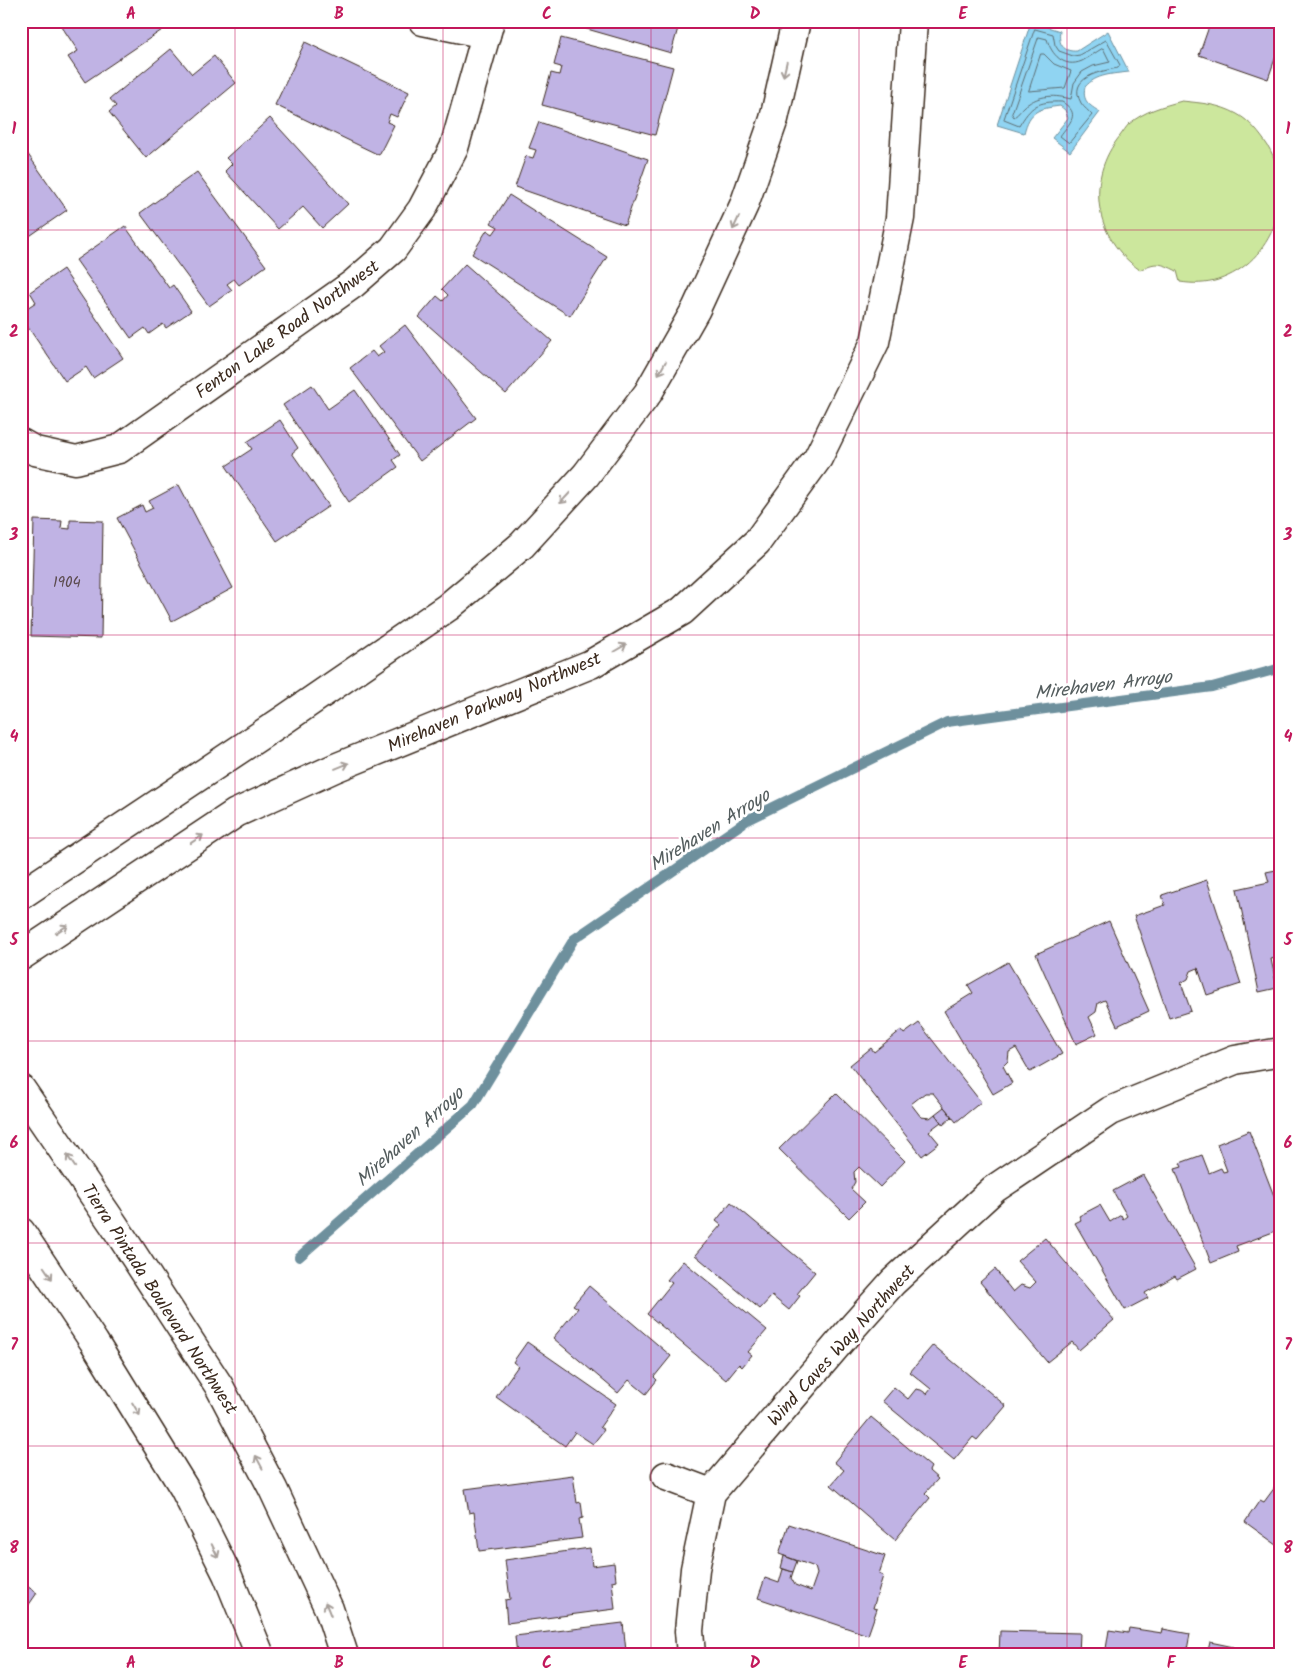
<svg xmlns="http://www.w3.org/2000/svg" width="1302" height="1676" viewBox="0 0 1302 1676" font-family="Kalam,sans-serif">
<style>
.green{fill:#cce79d;stroke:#84885e}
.water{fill:#90d4f2;stroke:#6e909d}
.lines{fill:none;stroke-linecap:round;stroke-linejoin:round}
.shore{stroke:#5d6e73;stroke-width:1}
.stream{stroke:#6e909d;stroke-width:10}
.building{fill:#c0b3e4;stroke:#3b2a1e}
.street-casing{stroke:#3b2a1e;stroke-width:31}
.secondary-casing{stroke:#3b2a1e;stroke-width:31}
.street{stroke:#fff;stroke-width:28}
.secondary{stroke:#fff;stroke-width:28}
.oneway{stroke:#a79f9a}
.grid{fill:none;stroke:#c2185b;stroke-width:1;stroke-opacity:0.55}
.labels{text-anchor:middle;stroke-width:5;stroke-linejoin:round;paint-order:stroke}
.number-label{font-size:15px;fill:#5c4c50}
.street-label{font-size:18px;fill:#3b2a1e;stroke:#fff}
.water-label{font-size:19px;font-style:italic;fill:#545d5e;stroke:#fff}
.neatline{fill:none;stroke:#c2185b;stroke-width:2}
.grid-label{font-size:16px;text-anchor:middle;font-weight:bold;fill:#c2185b}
</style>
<rect width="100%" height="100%" fill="#fff"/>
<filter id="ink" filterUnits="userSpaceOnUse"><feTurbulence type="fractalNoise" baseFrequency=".02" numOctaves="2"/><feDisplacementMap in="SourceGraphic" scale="10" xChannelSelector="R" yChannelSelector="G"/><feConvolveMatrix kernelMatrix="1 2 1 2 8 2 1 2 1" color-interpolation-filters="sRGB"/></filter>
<g filter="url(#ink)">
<path class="green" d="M 1182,101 C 1201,103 1219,104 1237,114 C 1250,121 1260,134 1268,146 C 1297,195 1273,262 1218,280 C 1206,284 1193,284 1180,282 L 1177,271 C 1161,263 1155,261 1140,270 C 1094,238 1085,179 1120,136 C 1123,132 1126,127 1129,124 C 1144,111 1163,106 1182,101 Z"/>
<path class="water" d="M 1031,22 L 1060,31 C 1058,44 1063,52 1077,51 L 1108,31 L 1129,72 C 1113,74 1096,74 1085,87 C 1082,101 1089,105 1100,112 L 1070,152 L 1052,138 L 1068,118 L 1065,110 L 1060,106 C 1038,109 1030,110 1024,133 L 997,125 Z"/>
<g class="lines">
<g class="shore">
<path d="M 1035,29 L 1053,34 L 1055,45 L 1059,51 L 1073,56 L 1080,55 L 1106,40 L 1120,65 L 1118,68 C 1101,71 1067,77 1081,103 C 1084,108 1089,111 1092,115 L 1069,143 L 1060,136 C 1069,123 1082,114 1062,102 C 1037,101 1031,106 1019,126 L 1004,120 Z"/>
<path d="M 1039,37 L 1047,39 C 1051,54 1064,69 1082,61 C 1090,57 1096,52 1103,48 L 1110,62 L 1093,66 L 1082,72 L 1074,83 L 1071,99 C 1055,95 1040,94 1025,106 C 1021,109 1019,114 1014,117 L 1012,114 Z"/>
<path d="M 1041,54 L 1044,54 L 1054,64 L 1071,71 L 1065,88 L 1029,91 Z"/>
</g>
<path class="stream" d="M 299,1257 L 473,1105 L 574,939 L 749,819 L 947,722 L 1212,687 L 1281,668"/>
</g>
<g class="building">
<path d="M 70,21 L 174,21 L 174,22 L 85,82 L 68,57 L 78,51 L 62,27 Z"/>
<path d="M 559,21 L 680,21 L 671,53 Z"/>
<path d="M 1211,21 L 1281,21 L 1281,55 L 1277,53 L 1268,79 L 1199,55 Z"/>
<path d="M 561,38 L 673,67 L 655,135 L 542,105 L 551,73 L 559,75 L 561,67 L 554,65 Z"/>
<path d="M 305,42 L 409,92 L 397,117 L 390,114 L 387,122 L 394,125 L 379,155 L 275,105 Z"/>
<path d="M 171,49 L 192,74 L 214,56 L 236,83 L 146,158 L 109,112 L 116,106 L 110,99 Z"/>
<path d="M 270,118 L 348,204 L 322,228 L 303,207 L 278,229 L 225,171 L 232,164 L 226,158 Z"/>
<path d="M 539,122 L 648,159 L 625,225 L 515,187 L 526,156 L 533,158 L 536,150 L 529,148 Z"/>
<path d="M 27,153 L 67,210 L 21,242 L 21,157 Z"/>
<path d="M 197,172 L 266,266 L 239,285 L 234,279 L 227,284 L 232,290 L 209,306 L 140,213 Z"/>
<path d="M 509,195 L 607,257 L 570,316 L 472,254 L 487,230 L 493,234 L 498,227 L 491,223 Z"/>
<path d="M 125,226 L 169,288 L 173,285 L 191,311 L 166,328 L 163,324 L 149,334 L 145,328 L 131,338 L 76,260 Z"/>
<path d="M 465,264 L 552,341 L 506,394 L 419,317 L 437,296 L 443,301 L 448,295 L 442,289 Z"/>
<path d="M 63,269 L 123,358 L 93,378 L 86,367 L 65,381 L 21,317 L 21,312 L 36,302 L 30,292 Z"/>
<path d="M 405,325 L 476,418 L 420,461 L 350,368 L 372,351 L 377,357 L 384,352 L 379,346 Z"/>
<path d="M 312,385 L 328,409 L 355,390 L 400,455 L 393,460 L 398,467 L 349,502 L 283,405 Z"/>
<path d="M 280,420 L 298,448 L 292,453 L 329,506 L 277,541 L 226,466 L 252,449 L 247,442 Z"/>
<path d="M 179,485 L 233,588 L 172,621 L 117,518 L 142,505 L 145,512 L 153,508 L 149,501 Z"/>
<path d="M 34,520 L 62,521 L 61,528 L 70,529 L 70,520 L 103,521 L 101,638 L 31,636 Z"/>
<path d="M 1281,869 L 1281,957 L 1271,959 L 1277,988 L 1259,992 L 1237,889 L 1269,882 L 1266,872 Z"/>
<path d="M 1207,880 L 1241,984 L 1207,995 L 1198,968 L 1191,971 L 1188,979 L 1181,983 L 1191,1011 L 1169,1018 L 1134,916 L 1165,905 L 1162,895 Z"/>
<path d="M 1109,921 L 1149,1011 L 1117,1026 L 1105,1000 L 1098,1003 L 1096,1012 L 1089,1017 L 1097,1034 L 1076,1044 L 1036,954 Z"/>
<path d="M 1008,962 L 1062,1054 L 1030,1072 L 1016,1048 L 1009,1052 L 1008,1061 L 1003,1066 L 1012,1083 L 993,1094 L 944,1011 L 973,993 L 968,985 Z"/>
<path d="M 919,1023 L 981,1102 L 956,1122 L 933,1093 L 925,1093 L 911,1104 L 921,1117 L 930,1118 L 935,1114 L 941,1122 L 929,1131 L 939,1143 L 922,1156 L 850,1065 L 871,1048 L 874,1052 L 901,1030 L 904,1034 Z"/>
<path d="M 836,1093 L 905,1161 L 880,1187 L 859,1167 L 854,1172 L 855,1182 L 851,1189 L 865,1202 L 849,1218 L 779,1149 Z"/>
<path d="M 944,1107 L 952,1117 L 943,1125 L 935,1114 Z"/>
<path d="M 1249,1131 L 1281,1214 L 1281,1229 L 1236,1246 L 1238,1252 L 1211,1263 L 1175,1169 L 1182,1167 L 1180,1163 L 1202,1155 L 1209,1173 L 1221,1168 L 1223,1172 L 1227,1171 L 1217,1144 Z"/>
<path d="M 1143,1175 L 1196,1269 L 1177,1279 L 1175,1276 L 1145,1293 L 1148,1298 L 1125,1310 L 1075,1223 L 1081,1220 L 1079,1216 L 1100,1205 L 1110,1222 L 1121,1215 L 1123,1219 L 1127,1216 L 1113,1191 Z"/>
<path d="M 731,1202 L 815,1272 L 797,1294 L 800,1296 L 789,1310 L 772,1296 L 760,1309 L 695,1255 L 721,1225 L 716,1221 Z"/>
<path d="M 1045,1238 L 1114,1320 L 1079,1350 L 1072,1342 L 1047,1362 L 980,1282 L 995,1269 L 1013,1292 L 1021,1285 L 1030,1288 L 1036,1282 L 1017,1261 Z"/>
<path d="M 683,1261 L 767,1330 L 748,1352 L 752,1355 L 742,1367 L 739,1364 L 726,1380 L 647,1314 L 672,1283 L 667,1280 Z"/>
<path d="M 589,1286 L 671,1356 L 654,1377 L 657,1380 L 646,1394 L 629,1380 L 618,1393 L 553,1338 L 578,1308 L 573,1305 Z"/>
<path d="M 527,1342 L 616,1404 L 600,1427 L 604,1430 L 593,1444 L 575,1432 L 565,1446 L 496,1397 L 518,1366 L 513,1362 Z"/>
<path d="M 933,1345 L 1006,1406 L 977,1440 L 973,1437 L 954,1460 L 882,1401 L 894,1387 L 908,1399 L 916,1389 L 921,1390 L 927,1394 L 931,1389 L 910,1372 Z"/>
<path d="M 871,1417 L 931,1467 L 929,1471 L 938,1479 L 925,1493 L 930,1498 L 895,1540 L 831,1485 L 844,1470 L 834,1462 Z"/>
<path d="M 573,1475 L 577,1503 L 581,1502 L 583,1518 L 579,1519 L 582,1538 L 479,1551 L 474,1512 L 469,1513 L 465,1489 Z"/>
<path d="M 1281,1479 L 1281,1548 L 1245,1522 L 1260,1500 L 1264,1502 Z"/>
<path d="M 789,1524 L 885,1556 L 879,1574 L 883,1576 L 873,1608 L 877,1609 L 868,1635 L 758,1598 L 765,1578 L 779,1583 L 783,1569 L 793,1572 L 791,1578 L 795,1585 L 811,1591 L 817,1574 L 815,1567 L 779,1554 Z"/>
<path d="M 590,1548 L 592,1566 L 614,1563 L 616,1580 L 612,1581 L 615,1609 L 507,1623 L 505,1600 L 510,1599 L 505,1560 Z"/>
<path d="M 784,1556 L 797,1561 L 793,1572 L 781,1568 Z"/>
<path d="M 21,1582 L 37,1593 L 21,1616 Z"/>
<path d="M 623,1623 L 626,1651 L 631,1650 L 631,1655 L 517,1655 L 515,1636 Z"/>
<path d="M 1129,1628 L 1162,1633 L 1163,1629 L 1190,1634 L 1186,1655 L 1105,1655 L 1109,1630 L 1128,1633 Z"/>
<path d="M 1000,1631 L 1080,1633 L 1079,1655 L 999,1655 Z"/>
<path d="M 1210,1642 L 1234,1647 L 1232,1655 L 1207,1655 Z"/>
</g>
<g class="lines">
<g class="street-casing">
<g id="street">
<path d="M 423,21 L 486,34"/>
<path d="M 21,443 L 35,451 L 76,460 L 119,449 L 353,284 L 393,249 L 422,209 L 454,148 L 490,21"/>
<path d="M 666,1476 L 711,1493"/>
<path d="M 691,1655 L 689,1631 L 695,1569 L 711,1493 L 851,1329 L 893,1282 L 994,1189 L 1110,1111 L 1235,1060 L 1281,1052"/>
</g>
</g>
<g class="secondary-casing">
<g id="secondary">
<path d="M 21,895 L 285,719 L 448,607 L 522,545 L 586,475 L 648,393 L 696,309 L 744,205 L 774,119 L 796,21"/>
<path d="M 21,956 L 236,813 L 335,768 L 591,664 L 682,611 L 757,542 L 818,458 L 875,342 L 900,218 L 913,21"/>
<path d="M 21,1089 L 114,1225 L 219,1386 L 273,1489 L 329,1609 L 344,1655"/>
<path d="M 21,1232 L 94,1342 L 184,1488 L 227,1574 L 260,1655"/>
</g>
</g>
<use href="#street" class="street"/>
<use href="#secondary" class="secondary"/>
</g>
<defs><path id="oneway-shaft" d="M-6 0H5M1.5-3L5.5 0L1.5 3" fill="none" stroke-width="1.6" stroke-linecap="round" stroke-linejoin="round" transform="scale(1.25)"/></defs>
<g class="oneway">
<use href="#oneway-shaft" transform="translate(785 69) rotate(103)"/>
<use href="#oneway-shaft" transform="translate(736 223) rotate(115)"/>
<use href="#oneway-shaft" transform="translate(662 368) rotate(120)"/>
<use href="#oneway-shaft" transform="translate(565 498) rotate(133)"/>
<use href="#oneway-shaft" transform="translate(620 648) rotate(-30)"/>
<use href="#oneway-shaft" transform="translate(342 766) rotate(-22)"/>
<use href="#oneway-shaft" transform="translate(197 839) rotate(-34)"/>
<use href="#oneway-shaft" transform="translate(62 929) rotate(-34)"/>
<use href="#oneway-shaft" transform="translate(71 1161) rotate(-124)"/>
<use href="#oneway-shaft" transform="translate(48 1273) rotate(56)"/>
<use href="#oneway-shaft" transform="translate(136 1409) rotate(59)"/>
<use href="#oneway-shaft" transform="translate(259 1462) rotate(-118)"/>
<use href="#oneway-shaft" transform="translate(215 1551) rotate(64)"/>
<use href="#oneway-shaft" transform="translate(328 1609) rotate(-112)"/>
</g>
</g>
<path class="grid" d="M 235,21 L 235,1655M 443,21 L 443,1655M 651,21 L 651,1655M 859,21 L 859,1655M 1067,21 L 1067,1655M 21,230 L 1281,230M 21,433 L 1281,433M 21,635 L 1281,635M 21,838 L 1281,838M 21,1041 L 1281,1041M 21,1243 L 1281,1243M 21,1446 L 1281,1446"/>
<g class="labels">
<g class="number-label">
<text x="67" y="587">1904</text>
</g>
<g class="street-label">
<text transform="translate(287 329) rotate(-36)" y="6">Fenton Lake Road Northwest</text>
<text transform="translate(494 702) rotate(-23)" y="6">Mirehaven Parkway Northwest</text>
<text transform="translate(160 1299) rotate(57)" y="6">Tierra Pintada Boulevard Northwest</text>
<text transform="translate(841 1345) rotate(-48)" y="6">Wind Caves Way Northwest</text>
</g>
<g class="water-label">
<text transform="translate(1103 684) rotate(-7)" y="7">Mirehaven Arroyo</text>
<text transform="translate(709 829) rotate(-32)" y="7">Mirehaven Arroyo</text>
<text transform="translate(409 1136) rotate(-42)" y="7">Mirehaven Arroyo</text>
</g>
</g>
<rect width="1302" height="1676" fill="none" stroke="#fff" stroke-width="55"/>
<rect x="28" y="28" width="1246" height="1620" class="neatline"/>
<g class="grid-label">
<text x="131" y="19">A</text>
<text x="339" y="19">B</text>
<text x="547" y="19">C</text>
<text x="755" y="19">D</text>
<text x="963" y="19">E</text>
<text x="1171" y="19">F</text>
<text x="14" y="134">1</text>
<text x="1288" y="134">1</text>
<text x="14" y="337">2</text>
<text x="1288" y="337">2</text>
<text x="14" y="540">3</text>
<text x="1288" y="540">3</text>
<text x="14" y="742">4</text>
<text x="1288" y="742">4</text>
<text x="14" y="945">5</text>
<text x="1288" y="945">5</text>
<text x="14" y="1148">6</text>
<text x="1288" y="1148">6</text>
<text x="14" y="1350">7</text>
<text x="1288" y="1350">7</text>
<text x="14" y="1553">8</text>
<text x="1288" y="1553">8</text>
<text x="131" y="1668">A</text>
<text x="339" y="1668">B</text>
<text x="547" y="1668">C</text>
<text x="755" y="1668">D</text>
<text x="963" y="1668">E</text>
<text x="1171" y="1668">F</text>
</g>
</svg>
